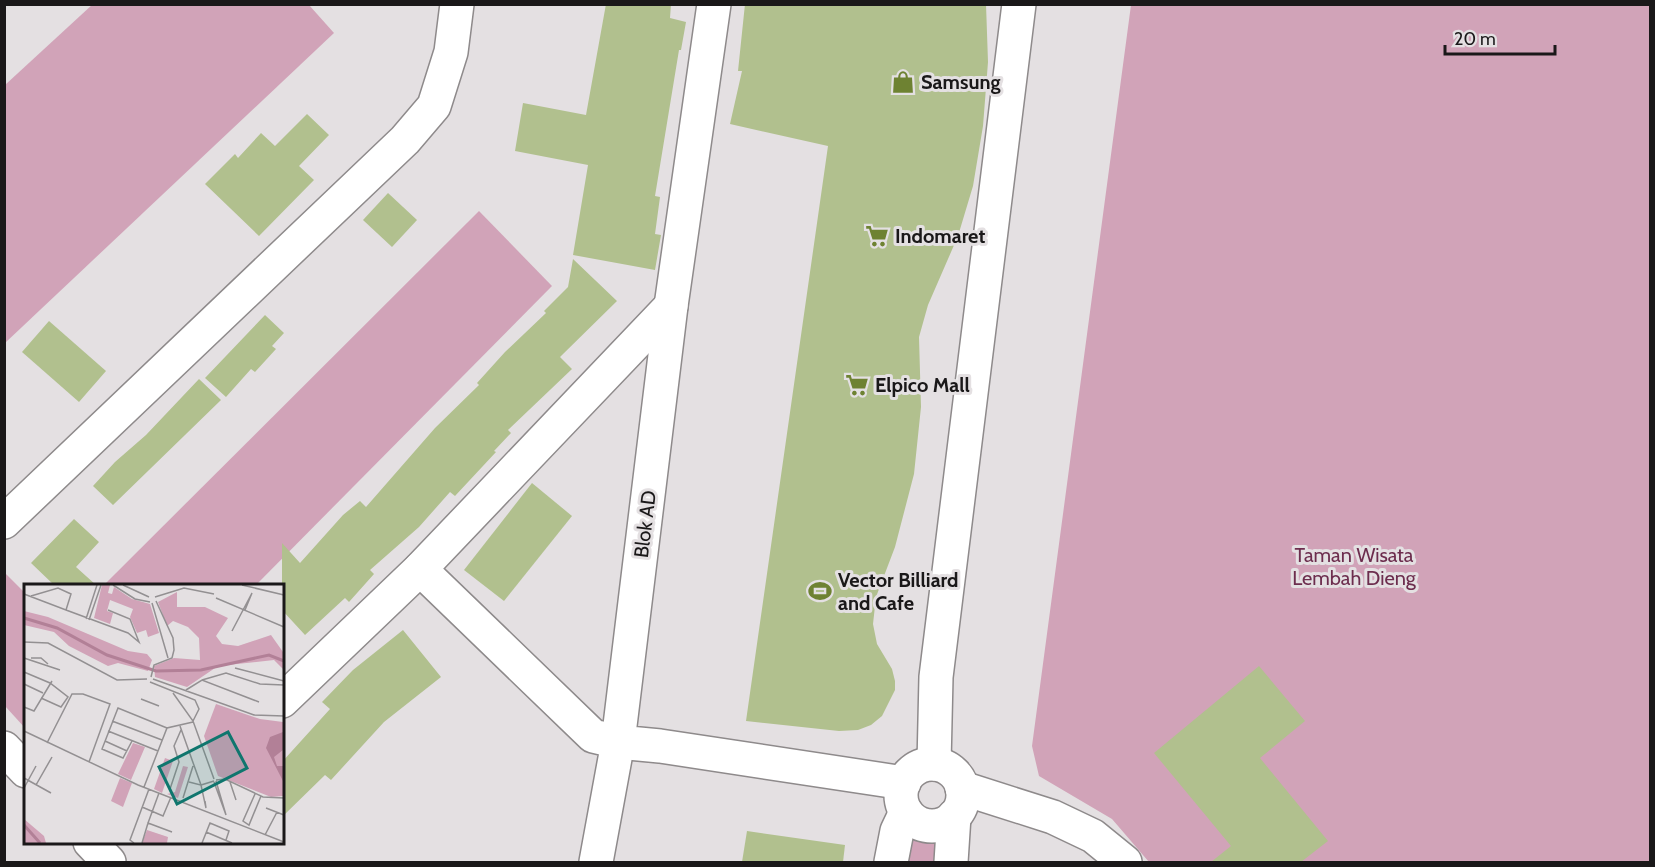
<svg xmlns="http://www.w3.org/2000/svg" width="1655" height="867" viewBox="0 0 1655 867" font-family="Cabin,sans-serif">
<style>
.green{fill:#d1a3b8}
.building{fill:#b1c08e}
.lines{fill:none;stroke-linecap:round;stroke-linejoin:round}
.street-casing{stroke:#8e8a8b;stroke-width:36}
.secondary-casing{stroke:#8e8a8b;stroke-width:36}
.street{stroke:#fff;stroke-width:33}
.secondary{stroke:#fff;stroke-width:33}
.labels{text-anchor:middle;stroke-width:6;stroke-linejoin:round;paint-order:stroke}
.poi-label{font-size:20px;font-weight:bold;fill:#1a1819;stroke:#e4e0e2;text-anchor:start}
.street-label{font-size:20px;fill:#1a1819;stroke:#e4e0e2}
.park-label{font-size:20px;fill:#6d2d4e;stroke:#e4e0e2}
.inset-river{fill:none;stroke:#b28097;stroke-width:3}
.inset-road{fill:none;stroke:#939092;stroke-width:1.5}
.view{fill:#0f766e;fill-opacity:0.15;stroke:#0f766e;stroke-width:3}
.inset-edge{fill:none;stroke:#1a1819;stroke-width:3}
</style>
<rect width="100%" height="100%" fill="#e4e0e2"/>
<g class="green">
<path d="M 93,4 L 309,5 L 334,33 L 5,343 L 5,85 Z"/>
<path d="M 1131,5 L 1650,5 L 1650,862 L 1149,862 L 1112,819 L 1039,776 L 1032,746 Z"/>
<path d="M 479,211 L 552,286 L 256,585 L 104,585 Z"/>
<path d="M 4,572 L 25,593 L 25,728 L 5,706 Z"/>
<path d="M 910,834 L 931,835 L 941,846 L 942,862 L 897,862 Z"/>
</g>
<g class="building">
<path d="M 606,4 L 671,4 L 670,18 L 686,22 L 681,50 L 679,50 L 655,196 L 660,197 L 655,234 L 661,235 L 655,270 L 573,255 L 588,165 L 515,151 L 523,103 L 586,115 Z"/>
<path d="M 745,4 L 986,4 L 988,62 L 983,126 L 973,186 L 958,236 L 928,305 L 919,337 L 921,407 L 914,474 L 895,547 L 876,597 L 873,624 L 877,644 L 892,669 L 895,681 L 895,690 L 882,716 L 871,725 L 858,730 L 839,731 L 746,721 L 828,146 L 730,124 L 742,71 L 738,71 Z"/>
<path d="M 307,114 L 329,135 L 299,166 L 314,180 L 259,236 L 205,184 L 235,154 L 238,158 L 261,133 L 275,146 Z"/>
<path d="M 388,193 L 417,220 L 392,247 L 363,220 Z"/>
<path d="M 573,259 L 617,301 L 560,357 L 572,369 L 508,430 L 511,433 L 494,451 L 496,452 L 455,496 L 450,492 L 419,527 L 370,570 L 374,574 L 349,602 L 345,598 L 305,635 L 282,610 L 282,543 L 300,563 L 343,515 L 360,501 L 366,507 L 435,428 L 479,385 L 477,383 L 505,352 L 546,313 L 544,311 L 568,287 Z"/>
<path d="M 265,315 L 284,333 L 272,346 L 276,349 L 255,372 L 251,369 L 226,397 L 205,378 Z"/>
<path d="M 49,321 L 106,371 L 79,402 L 22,352 Z"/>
<path d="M 199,379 L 221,400 L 113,505 L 93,486 L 115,462 L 146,435 Z"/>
<path d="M 532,483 L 572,516 L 504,601 L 464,570 Z"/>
<path d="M 74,519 L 99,542 L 76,567 L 96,585 L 54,585 L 31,563 Z"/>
<path d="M 403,630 L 441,677 L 384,722 L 331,780 L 325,775 L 282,817 L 282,762 L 330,709 L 322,702 L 353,670 Z"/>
<path d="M 1259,666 L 1305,721 L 1260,758 L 1328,841 L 1301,862 L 1211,862 L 1231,846 L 1154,753 Z"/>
<path d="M 747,831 L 845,845 L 843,862 L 742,862 Z"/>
</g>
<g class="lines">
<g class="street-casing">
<g id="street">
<path d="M 714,4 L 671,306 L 618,742 L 660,746 L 904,783"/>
<path d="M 4,522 L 405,140 L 434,106 L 451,52 L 457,4"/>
<path d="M 420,569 L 593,736 L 618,742 L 596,862"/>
<path d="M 282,701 L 420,569 L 671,306"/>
<path d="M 934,764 L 936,677 L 1019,4"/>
<circle cx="932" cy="795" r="31"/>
<path d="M 962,788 L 1053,817 L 1093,836 L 1125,862"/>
<path d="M 891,862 L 897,831 L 906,812"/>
<path d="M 951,862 L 954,816"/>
</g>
</g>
<g class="secondary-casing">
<g id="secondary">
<path d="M 4,748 L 26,771"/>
<path d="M 90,842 L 109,862"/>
</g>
</g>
<use href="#street" class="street"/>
<use href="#secondary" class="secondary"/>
</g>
<defs>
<g id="shop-bare" transform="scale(1.8)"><path d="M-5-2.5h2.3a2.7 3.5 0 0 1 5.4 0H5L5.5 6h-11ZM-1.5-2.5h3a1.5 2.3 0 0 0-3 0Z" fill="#6e8232" stroke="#e4e0e2" stroke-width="2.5" paint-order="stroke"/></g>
<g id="supermarket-bare" transform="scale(1.8)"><path d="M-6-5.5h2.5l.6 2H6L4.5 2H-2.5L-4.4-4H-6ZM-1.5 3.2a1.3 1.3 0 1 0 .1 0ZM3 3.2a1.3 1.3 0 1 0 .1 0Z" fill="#6e8232" stroke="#e4e0e2" stroke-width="2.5" paint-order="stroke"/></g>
<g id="stadium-bare" transform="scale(1.8)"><path d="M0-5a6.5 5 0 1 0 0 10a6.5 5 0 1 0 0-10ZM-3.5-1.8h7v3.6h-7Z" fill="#6e8232" stroke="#e4e0e2" stroke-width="2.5" paint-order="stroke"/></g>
</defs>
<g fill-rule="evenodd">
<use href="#shop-bare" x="903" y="82"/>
<use href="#supermarket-bare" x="877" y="236"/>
<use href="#supermarket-bare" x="857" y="385"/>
<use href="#stadium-bare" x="820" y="591"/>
</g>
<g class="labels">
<g class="poi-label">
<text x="921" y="89">Samsung</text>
<text x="895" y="243">Indomaret</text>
<text x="875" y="392">Elpico Mall</text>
<text x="838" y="587">Vector Billiard<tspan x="838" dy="23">and Cafe</tspan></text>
</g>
<g class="street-label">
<text transform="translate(645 524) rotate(-83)" y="7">Blok AD</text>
</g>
<g class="park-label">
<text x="1354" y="562">Taman Wisata<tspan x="1354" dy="23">Lembah Dieng</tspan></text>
</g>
</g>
<g transform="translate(24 584)">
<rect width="260" height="260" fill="#e4e0e2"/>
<path d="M 78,1 L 86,1 L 84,9 L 88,10 L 90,3 L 108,15 L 126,20 L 135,49 L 124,53 L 122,46 L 113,49 L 106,33 L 109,25 L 86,16 L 83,27 L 89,29 L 86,40 L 70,34 ZM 153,8 L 153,23 L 181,23 L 204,34 L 192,52 L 198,60 L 214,62 L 247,51 L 259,68 L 259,85 L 250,76 L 194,82 L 163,103 L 131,93 L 130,82 L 150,74 L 176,76 L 175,54 L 164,43 L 149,37 L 143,42 L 134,18 ZM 0,27 L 24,33 L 104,67 L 123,70 L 128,76 L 124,87 L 94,79 L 84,82 L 45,62 L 30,48 L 0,41 ZM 192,120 L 236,135 L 259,138 L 259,212 L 247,213 L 194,192 L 180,152 ZM 109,159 L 121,163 L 107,196 L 94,190 ZM 141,174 L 149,177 L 138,209 L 130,205 ZM 159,182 L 164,183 L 154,214 L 143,210 L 151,208 ZM 96,194 L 108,199 L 99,223 L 87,217 ZM 0,235 L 20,252 L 22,259 L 0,259 ZM 123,246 L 144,253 L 143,259 L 118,259 Z" fill="#d1a3b8"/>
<path d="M 259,148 L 259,166 L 250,173 L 253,182 L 259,182 L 259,197 L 242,164 L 246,153 Z" fill="#b28097"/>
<path class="inset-river" d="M 0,34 L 33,44 L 83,71 L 132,87 L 177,86 L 245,71 L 260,77M 0,241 L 16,259"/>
<path class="inset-road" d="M 89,1 L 111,15 L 126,18M 99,1 L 125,13M 218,1 L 260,11M 0,10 L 42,26 L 47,10 L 34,4 L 7,12M 131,13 L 160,4 L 190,10M 192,14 L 260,43M 128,19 L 144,74M 42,26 L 104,49 L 115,58 L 106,35 L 84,26M 62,35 L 73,1M 65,36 L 77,1M 208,47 L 228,9 L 221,26M 0,58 L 24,59 L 93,96 L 123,95M 0,74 L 36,86M 7,74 L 17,74 L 24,80M 211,84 L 260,97M 0,88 L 26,99 L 44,113 L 37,123 L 17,114M 127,93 L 130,81 L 148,74 L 150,66 L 149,54 L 132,17M 129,95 L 230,131 L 260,132M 178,96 L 202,89 L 236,100 L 260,101M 126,98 L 171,116 L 175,125 L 169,137M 0,100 L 19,109M 162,106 L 178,96 L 235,118M 149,109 L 169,137 L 190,195M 117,115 L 135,122M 0,123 L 10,127 L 28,97M 88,137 L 138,156M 156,142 L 177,201 L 190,197M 0,147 L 114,201 L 260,258M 84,147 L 134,167 L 120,203M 81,157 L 103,167M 108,157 L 99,174 L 78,165 L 94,124 L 143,144M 23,159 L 48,110 L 59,110 L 86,120 L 65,178M 134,167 L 143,144 L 169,138M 0,194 L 27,209M 192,196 L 201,195 L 239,213 L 260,214M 165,198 L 177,201 L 182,224 L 181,217M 190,198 L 202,231 L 192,197M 206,198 L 212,216M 12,201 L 28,173M 0,204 L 12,182M 146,205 L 155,178 L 150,162 L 157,146M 135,209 L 124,239 L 148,248M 231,210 L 219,237 L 225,241 L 237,212M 159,214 L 169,182M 118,223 L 139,232 L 147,213M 242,224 L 260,231M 182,248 L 208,259M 241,251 L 253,228M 110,259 L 106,256 L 125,205M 118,259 L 124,239M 178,259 L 186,239 L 205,247 L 202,256"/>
<path class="view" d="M 204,148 L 223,184 L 153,220 L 135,183 Z"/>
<rect width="260" height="260" class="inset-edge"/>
</g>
<rect width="1655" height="867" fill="none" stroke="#1a1819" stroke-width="12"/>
<path d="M1445 45v9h110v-9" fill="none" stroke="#1a1819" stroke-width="3"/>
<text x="1454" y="45" font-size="18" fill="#1a1819" stroke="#e4e0e2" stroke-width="4.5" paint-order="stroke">20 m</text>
</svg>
